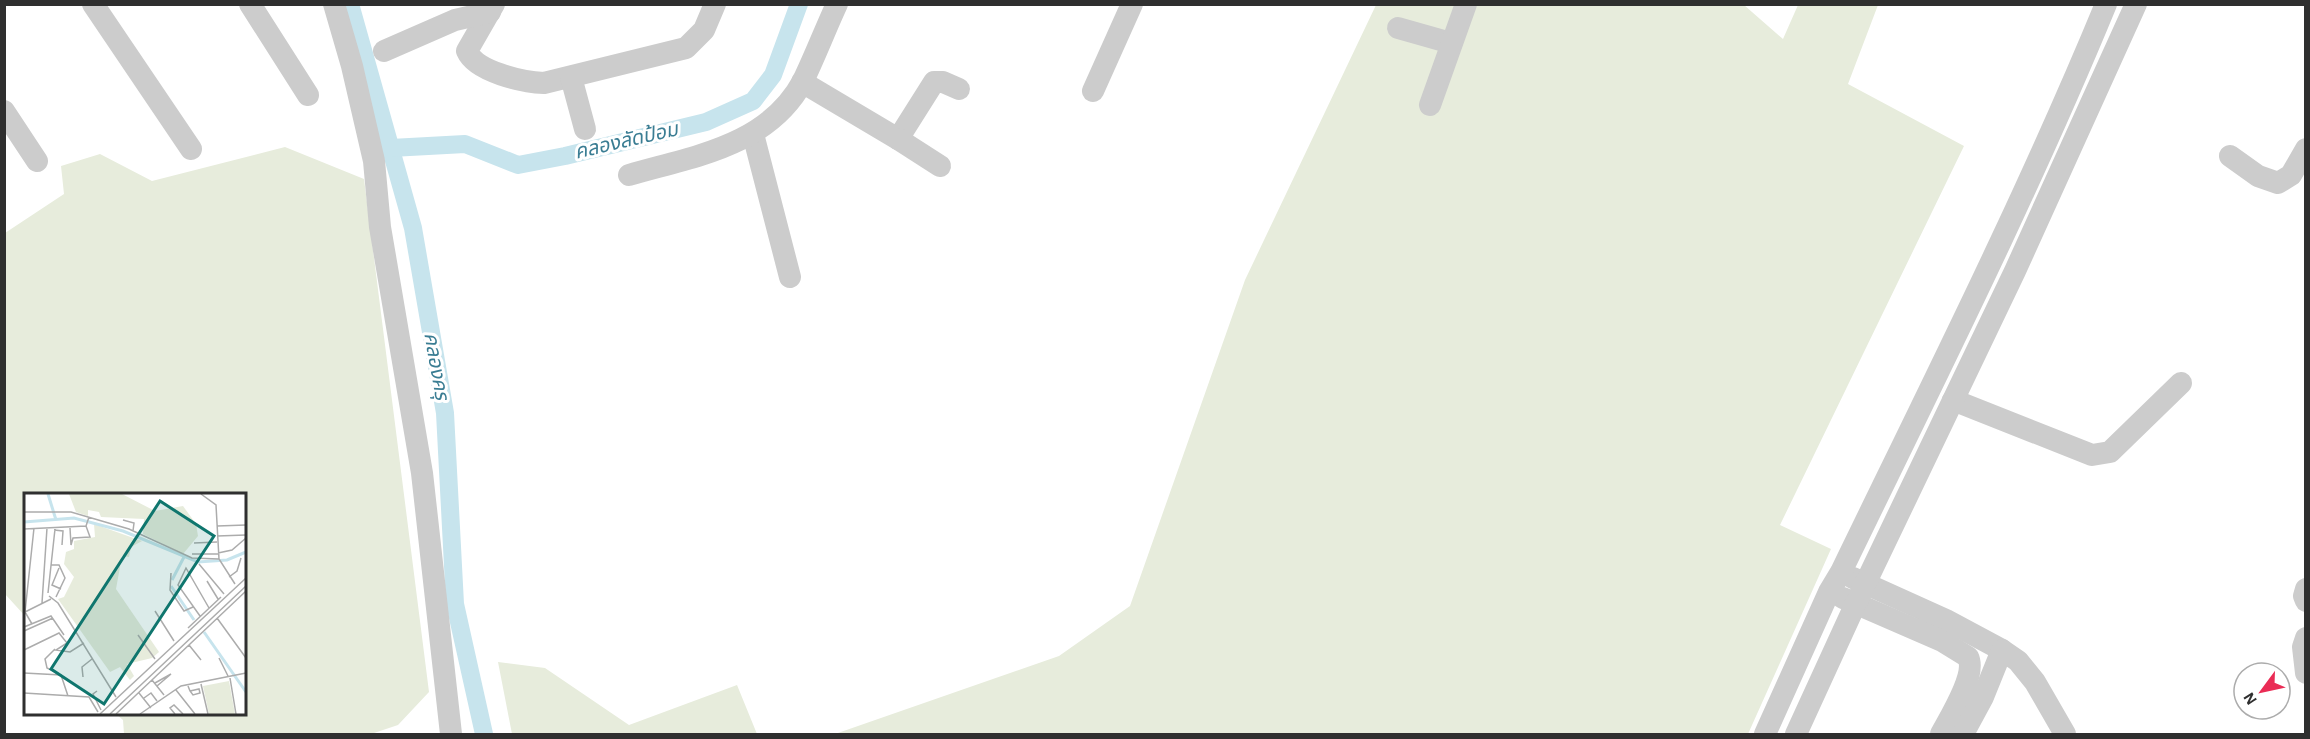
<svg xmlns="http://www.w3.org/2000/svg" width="2310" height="739" viewBox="0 0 2310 739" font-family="'Alegreya Sans','Noto Sans Thai',sans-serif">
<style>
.green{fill:#e7ecdc}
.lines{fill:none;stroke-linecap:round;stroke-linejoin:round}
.canal{stroke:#c7e4ed;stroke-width:18}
.minor{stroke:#ccc;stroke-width:22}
.labels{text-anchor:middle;stroke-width:6;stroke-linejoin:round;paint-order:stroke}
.water-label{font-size:20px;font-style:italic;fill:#3a7d93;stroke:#fff}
.inset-river{fill:none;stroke:#c7e4ed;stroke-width:3}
.inset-road{fill:none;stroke:#acacac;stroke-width:1.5}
.view{fill:#0f766e;fill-opacity:0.15;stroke:#0f766e;stroke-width:3}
.inset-edge{fill:none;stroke:#2f2f2f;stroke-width:3}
</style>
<rect width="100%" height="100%" fill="#fff"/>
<g class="green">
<path d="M 1376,5 L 1744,5 L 1783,39 L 1798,5 L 1878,5 L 1848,84 L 1964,146 L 1780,525 L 1831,549 L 1748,734 L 835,734 L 1059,656 L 1130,606 L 1245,280 Z"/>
<path d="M 285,147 L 364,179 L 429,692 L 398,725 L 371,734 L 124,734 L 123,720 L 116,714 L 244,714 L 244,494 L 26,494 L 25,616 L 5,594 L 5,233 L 64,194 L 61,166 L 100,154 L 152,181 Z"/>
<path d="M 498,662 L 545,668 L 629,725 L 737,685 L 757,734 L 512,734 Z"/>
</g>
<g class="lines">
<g class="canal">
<path d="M 350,4 L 413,228 L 445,413 L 455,604 L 484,734"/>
<path d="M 391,148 L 465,144 L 518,165 L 565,156 L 706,122 L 753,101 L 773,75 L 799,4"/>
</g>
<g class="minor">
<path d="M 93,4 L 191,149"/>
<path d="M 250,4 L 308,95"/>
<path d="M 334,4 L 352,66 L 374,161 L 380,227 L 422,473 L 451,734"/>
<path d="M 494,4 L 467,51 C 476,72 523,82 544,83 L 686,48 L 704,30 L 715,4"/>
<path d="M 1398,28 L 1451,43"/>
<path d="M 384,51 L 455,20 L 490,12"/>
<path d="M 571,77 L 585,129"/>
<path d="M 802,82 L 898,139 L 934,82 L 943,82 L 959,89"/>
<path d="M 1093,91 L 1132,4"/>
<path d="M 1430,105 L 1466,4"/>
<path d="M 4,111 L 37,161"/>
<path d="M 753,134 L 790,277"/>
<path d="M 898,139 L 940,166"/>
<path d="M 2230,156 L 2258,176 L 2278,183 L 2291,175 L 2306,149"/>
<path d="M 629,175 C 694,156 768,146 803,81 C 815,56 825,30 837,4"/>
<path d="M 1953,400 L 2092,455 L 2110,452 L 2181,383"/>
<path d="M 1853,578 L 1946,620 L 2002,650 L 2018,661 L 2035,682 L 2065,734"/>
<path d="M 2306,589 L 2304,596 L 2306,601"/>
<path d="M 1843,598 L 1942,641 L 1968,657 C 1977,675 1950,717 1941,734"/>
<path d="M 2306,638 L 2303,647 L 2306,673"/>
<path d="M 1765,734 L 1829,592 L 1841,572 C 1932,384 2026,198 2106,4"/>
<path d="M 1796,734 L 1856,603 L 2015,271 L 2136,4"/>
<path d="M 1963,734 L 1983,697 L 2002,650"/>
</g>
</g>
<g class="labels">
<g class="water-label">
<text transform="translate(626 140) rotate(-13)" y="7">คลองลัดป้อม</text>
<text transform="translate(437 366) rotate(80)" y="7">คลองครุ</text>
</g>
</g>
<g transform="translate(24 493)">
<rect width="222" height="222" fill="#fff"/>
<path d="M 45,1 L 98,1 L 131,18 L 159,13 L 172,31 L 174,43 L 159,61 L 119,41 L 120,26 L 77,24 L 75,19 L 64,17 L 64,23 L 52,19 ZM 70,31 L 118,48 L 107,54 L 105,64 L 98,63 L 92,96 L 135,159 L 128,165 L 103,171 L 110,183 L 106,187 L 96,174 L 86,179 L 34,106 L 40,104 L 50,84 L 40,71 L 42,59 L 50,56 L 50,48 L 71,44 ZM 205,188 L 211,221 L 185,221 L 179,193 Z" fill="#e7ecdc"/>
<path class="inset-river" d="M 24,1 L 32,27M 0,29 L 50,25 L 99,38 L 174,69 L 203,67 L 222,59M 148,87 L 160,64M 147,93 L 170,127M 180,139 L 222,199"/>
<path class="inset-road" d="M 177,1 L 192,12 L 195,66 L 211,91M 0,19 L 47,19 L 105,36 L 168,65 L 195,66M 99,27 L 110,30 L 109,38M 193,33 L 222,32M 46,35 L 47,52 L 49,45 L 66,44 L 62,33M 0,36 L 62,33 L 65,24M 30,37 L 39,38 L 38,52M 193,43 L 222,42M 170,50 L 193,49M 194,60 L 208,57 L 222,45M 168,61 L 194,61M 175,71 L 200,101M 27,72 L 35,72 L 41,85 L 32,104M 35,75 L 28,92 L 37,96M 147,80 L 146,97 L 160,118 L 169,114M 205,84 L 213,78 L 217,65M 183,88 L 194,106M 24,100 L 31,36M 25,103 L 34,110 L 92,204M 18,110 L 23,35M 131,118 L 150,148M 1,119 L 27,106M 176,123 L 154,92 L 162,75 L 185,115M 193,125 L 222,165M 8,131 L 1,119 L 10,35M 0,134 L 27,123 L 40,142M 164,135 L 197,104M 0,138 L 29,125M 114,142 L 131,166M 165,152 L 177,167M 31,156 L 21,166 L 23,175 L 35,181M 0,157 L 35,140 L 43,150 L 32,157 L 46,159 L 60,150M 195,165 L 204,183M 0,180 L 37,182 L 44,203M 59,184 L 58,174 L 68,166M 206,185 L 212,221M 128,187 L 140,202M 131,190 L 147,181M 177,191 L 184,221M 133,193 L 147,181M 164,193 L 166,198 L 169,202 L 176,200 L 175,196 L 166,198M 152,197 L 171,221M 73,198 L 69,201 L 77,217M 0,200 L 65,204 L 74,219M 115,200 L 127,215M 120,205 L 127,200 L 133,208M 76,221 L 222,85M 86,221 L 222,93M 92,221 L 222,98M 116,221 L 157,193 L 222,180M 151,221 L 146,215 L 150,212 L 159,221"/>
<path class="view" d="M 136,8 L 190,43 L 80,211 L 27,176 Z"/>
<rect width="222" height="222" class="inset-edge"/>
</g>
<rect width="2310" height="739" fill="none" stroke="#2f2f2f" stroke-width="12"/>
<g transform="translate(2262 691) rotate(237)"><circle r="28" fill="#ffffff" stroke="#acacac" stroke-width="1.5"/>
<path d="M0-4.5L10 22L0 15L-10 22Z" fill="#ea2c55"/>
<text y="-9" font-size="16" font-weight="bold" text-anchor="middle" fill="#2f2f2f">N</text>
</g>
</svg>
